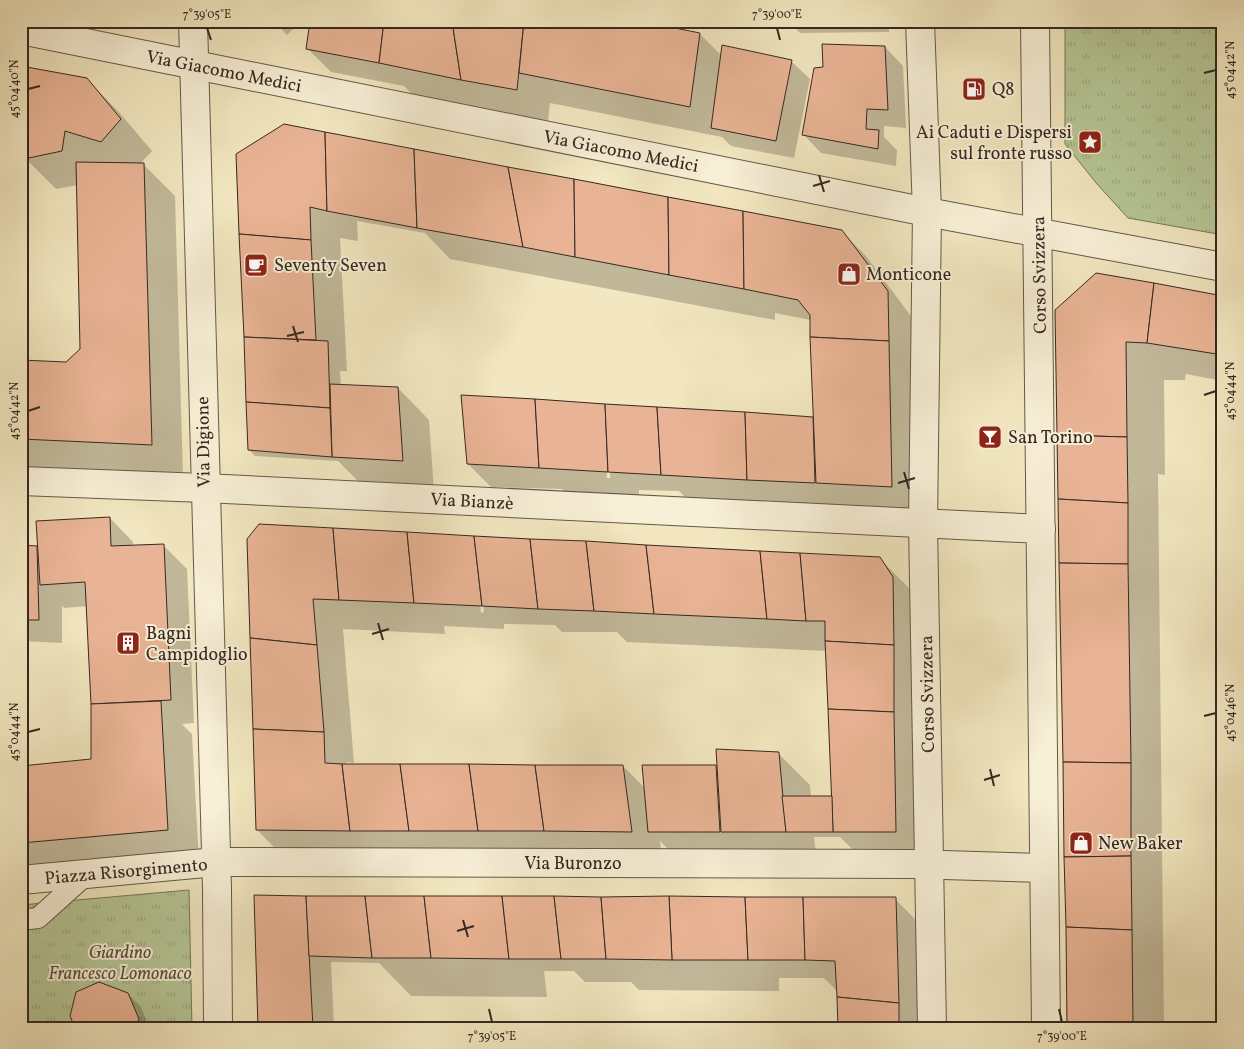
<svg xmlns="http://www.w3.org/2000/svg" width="1244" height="1049" viewBox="0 0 1244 1049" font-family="Vollkorn,serif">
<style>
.park{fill:url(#park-tufts);stroke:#76775c}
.shadow{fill:#0003;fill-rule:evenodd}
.building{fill:#e9b495;stroke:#362821}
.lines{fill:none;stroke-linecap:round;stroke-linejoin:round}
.service-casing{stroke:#655849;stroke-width:22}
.minor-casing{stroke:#655849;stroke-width:30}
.tertiary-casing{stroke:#655849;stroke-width:30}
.service{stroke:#f7efd6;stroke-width:20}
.minor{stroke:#f7efd6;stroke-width:28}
.tertiary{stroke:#f7efd6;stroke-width:28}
.ticks{fill:none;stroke:#362821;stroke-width:2}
.labels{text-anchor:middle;stroke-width:4;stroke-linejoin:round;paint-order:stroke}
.street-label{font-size:18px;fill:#362821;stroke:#f7efd6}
.poi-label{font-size:18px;fill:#362821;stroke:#f7efd6;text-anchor:start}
.park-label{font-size:18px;font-style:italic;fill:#56503e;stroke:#f7efd6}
.neatline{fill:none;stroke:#362821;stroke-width:2}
.ticks-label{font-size:12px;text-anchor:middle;fill:#362821}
</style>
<defs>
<pattern id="park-tufts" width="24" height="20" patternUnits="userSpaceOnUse" patternTransform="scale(1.25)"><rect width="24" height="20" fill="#b6c696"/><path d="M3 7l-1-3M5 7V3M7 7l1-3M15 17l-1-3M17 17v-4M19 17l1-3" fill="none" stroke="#9daa81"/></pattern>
</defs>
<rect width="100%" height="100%" fill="#f2e7c0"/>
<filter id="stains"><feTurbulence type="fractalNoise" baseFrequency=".004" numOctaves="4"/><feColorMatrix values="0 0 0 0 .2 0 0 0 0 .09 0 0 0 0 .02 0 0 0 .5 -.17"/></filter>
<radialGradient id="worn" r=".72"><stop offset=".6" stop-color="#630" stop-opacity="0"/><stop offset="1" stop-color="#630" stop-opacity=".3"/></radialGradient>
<g class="park">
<path d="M 1065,21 L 1223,21 L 1223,235 L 1128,218 L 1097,184 L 1065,144 Z"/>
<path d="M 189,890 L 192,1028 L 21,1028 L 21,905 Z"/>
</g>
<g class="shadow">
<path d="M 89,21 L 139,21 L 129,29 Z"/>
<path d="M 274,21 L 301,21 L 287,35 Z"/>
<path d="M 311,21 L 633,21 L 700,34 L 722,56 L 791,61 L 810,79 L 794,158 L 731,146 L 722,137 L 550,103 L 548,121 L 412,94 L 404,86 L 331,72 L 307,48 Z"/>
<path d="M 789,21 L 888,21 L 889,32 L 800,33 Z"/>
<path d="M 885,47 L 903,66 L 906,128 L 884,126 L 884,137 L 897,150 L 896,166 L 821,153 L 803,134 Z"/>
<path d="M 21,67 L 86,79 L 118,111 L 152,151 L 140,164 L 143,164 L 175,196 L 183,476 L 21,468 L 21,362 L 67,364 L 82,350 L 78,185 L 56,189 L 27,160 L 21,161 Z"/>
<path d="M 238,155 L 841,231 L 865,255 L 911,316 L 912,366 L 923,518 L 694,506 L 679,491 L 639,490 L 639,503 L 572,499 L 562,489 L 491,487 L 468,464 L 657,408 L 814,418 L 811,320 L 775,313 L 775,320 L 450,259 L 425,233 L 357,221 L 358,241 L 340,238 L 347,371 L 340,371 L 341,386 L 398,388 L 429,420 L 434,492 L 365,488 L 338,461 L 255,456 L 249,450 ZM 605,433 L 608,433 L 610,478 L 607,478 Z"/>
<path d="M 1223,298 L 1223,381 L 1186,374 L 1185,380 L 1164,380 L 1165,475 L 1158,474 L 1164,1028 L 1069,1028 L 1056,310 Z"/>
<path d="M 110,518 L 133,542 L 133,547 L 163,545 L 187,569 L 194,723 L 182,724 L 192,734 L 199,861 L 21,877 L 21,767 L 92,761 L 92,704 L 88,606 L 64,608 L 62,605 L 62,643 L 21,641 L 21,546 L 39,547 Z"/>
<path d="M 248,540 L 879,558 L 911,590 L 927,863 L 866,863 L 840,837 L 814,837 L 817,863 L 681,862 L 660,841 L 662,863 L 577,862 L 562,847 L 562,849 L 500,849 L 501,854 L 433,854 L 428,849 L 372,849 L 373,854 L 280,853 L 257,830 ZM 475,557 L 477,557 L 484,612 L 481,613 ZM 504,624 L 555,625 L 562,632 L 617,632 L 627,642 L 827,651 L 833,798 L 811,797 L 810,785 L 778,753 L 718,767 L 643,766 L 645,788 L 623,766 L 347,765 L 347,762 L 354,763 L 343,629 L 445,634 L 444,626 L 504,629 Z"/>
<path d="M 256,896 L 895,899 L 926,930 L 929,1028 L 839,1028 L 838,992 L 824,978 L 779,978 L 779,991 L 639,990 L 631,982 L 585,982 L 574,971 L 544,971 L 547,997 L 411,996 L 379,963 L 331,962 L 334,1028 L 260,1028 Z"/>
<path d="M 128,994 L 141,1007 L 149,1028 L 77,1028 Z"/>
</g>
<g class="building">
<path d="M 310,21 L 384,21 L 379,63 L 306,49 Z"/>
<path d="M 384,21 L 452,21 L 461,80 L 379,63 Z"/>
<path d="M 452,21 L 524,21 L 517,90 L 461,80 Z"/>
<path d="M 524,21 L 640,21 L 700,33 L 690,107 L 519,73 Z"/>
<path d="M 822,44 L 885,46 L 888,110 L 867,109 L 866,129 L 879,130 L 878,149 L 802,135 L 814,68 L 823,67 Z"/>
<path d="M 722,45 L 792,60 L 776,141 L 711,128 Z"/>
<path d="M 21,66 L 87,78 L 121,119 L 101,142 L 65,131 L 62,151 L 24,159 L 21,150 Z"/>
<path d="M 284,124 L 325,132 L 327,211 L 310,207 L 311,240 L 239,234 L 236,154 Z"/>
<path d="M 325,132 L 414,149 L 417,228 L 327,211 Z"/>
<path d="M 414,149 L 508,167 L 523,247 L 417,228 Z"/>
<path d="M 76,162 L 144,163 L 152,445 L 21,439 L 21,360 L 66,362 L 80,349 Z"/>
<path d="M 508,167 L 574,179 L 575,257 L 523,247 Z"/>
<path d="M 574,179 L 668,197 L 669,275 L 575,257 Z"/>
<path d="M 668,197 L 743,211 L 744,289 L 669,275 Z"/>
<path d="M 743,211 L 842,230 L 888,291 L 889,341 L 810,337 L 810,315 L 798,300 L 744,289 Z"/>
<path d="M 239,234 L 311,240 L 316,340 L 244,337 Z"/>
<path d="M 1096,273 L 1154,283 L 1147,343 L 1126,342 L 1127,437 L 1057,435 L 1055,310 Z"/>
<path d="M 1154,283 L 1223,296 L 1223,355 L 1147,343 Z"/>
<path d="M 244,337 L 328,341 L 330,408 L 246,402 Z"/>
<path d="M 810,337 L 889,341 L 892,487 L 816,483 Z"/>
<path d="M 330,384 L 398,387 L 403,461 L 332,457 Z"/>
<path d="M 461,395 L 535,399 L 539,468 L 467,464 Z"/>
<path d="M 535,399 L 605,404 L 608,472 L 539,468 Z"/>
<path d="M 246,402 L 330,408 L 332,457 L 248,450 Z"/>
<path d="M 605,404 L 657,407 L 661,475 L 608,472 Z"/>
<path d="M 657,407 L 745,412 L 747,480 L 661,475 Z"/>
<path d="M 745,412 L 813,417 L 815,483 L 747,480 Z"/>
<path d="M 1057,435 L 1127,437 L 1128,503 L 1058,499 Z"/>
<path d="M 1058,499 L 1128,503 L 1128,564 L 1059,563 Z"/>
<path d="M 110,517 L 111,546 L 164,544 L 171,700 L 91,704 L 85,582 L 40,585 L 36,521 Z"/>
<path d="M 259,524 L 333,528 L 339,600 L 313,599 L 317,645 L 250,638 L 247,539 Z"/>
<path d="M 333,528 L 407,532 L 414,603 L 339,600 Z"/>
<path d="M 407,532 L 474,536 L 482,606 L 414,603 Z"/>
<path d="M 474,536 L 530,539 L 538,609 L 482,606 Z"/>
<path d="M 530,539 L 586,541 L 594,611 L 538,609 Z"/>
<path d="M 586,541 L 646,545 L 654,614 L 594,611 Z"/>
<path d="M 21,545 L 37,546 L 39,620 L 21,620 Z"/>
<path d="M 646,545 L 760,551 L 767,619 L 654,614 Z"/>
<path d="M 760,551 L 800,553 L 806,621 L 767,619 Z"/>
<path d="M 800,553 L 880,557 L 893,577 L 894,645 L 825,641 L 825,621 L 806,621 Z"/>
<path d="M 1059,563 L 1128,564 L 1131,763 L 1063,762 Z"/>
<path d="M 250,638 L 317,645 L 324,732 L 253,729 Z"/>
<path d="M 825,641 L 894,645 L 894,712 L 828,709 Z"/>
<path d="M 161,701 L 168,830 L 21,843 L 21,766 L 91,759 L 91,704 Z"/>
<path d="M 828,709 L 894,712 L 896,832 L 833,832 Z"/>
<path d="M 253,729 L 324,732 L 325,763 L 342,764 L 350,831 L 256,830 Z"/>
<path d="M 716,749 L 779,752 L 786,832 L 721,832 Z"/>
<path d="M 1063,762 L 1131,763 L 1131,856 L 1064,857 Z"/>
<path d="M 342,764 L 400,764 L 409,831 L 350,831 Z"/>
<path d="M 400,764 L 469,764 L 478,831 L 409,831 Z"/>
<path d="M 469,764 L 535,765 L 544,831 L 478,831 Z"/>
<path d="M 535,765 L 623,765 L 632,832 L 544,831 Z"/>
<path d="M 642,765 L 716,765 L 720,832 L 648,832 Z"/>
<path d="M 782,796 L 832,796 L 833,832 L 786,832 Z"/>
<path d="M 1131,856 L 1132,930 L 1066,927 L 1064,857 Z"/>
<path d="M 254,895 L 306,896 L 313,1028 L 258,1028 Z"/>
<path d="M 306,896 L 365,896 L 372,958 L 309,956 Z"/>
<path d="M 365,896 L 424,896 L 431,958 L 372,958 Z"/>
<path d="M 424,896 L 502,896 L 509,959 L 431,958 Z"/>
<path d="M 502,896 L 554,896 L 561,959 L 509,959 Z"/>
<path d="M 554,896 L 601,897 L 606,959 L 561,959 Z"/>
<path d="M 669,896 L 745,897 L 748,960 L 672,960 Z"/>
<path d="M 669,896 L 672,960 L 606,959 L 601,897 Z"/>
<path d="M 745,897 L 803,897 L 805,960 L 748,960 Z"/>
<path d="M 803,897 L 896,897 L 899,1003 L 837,997 L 835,961 L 805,960 Z"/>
<path d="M 1066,927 L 1132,930 L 1133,1028 L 1067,1028 Z"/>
<path d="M 99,982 L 128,993 L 139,1019 L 135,1028 L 75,1028 L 70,1016 L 76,992 Z"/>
<path d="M 837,997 L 899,1003 L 899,1028 L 838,1028 Z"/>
</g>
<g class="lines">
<g class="service-casing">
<path id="service" d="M 21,920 L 38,918 L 87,874"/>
</g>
<g class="minor-casing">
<g id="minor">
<path d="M 193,21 L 217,889 L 218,1028"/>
<path d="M 21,30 L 927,212 L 1223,267"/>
<path d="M 21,481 L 204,488 L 1041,529"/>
<path d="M 21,880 L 216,862 L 911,864 L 1044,868"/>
</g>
</g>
<g class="tertiary-casing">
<g id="tertiary">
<path d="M 920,21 L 927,212 L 923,524 L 932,1028"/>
<path d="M 1035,21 L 1046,1028"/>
</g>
</g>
<use href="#service" class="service"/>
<use href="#minor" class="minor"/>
<use href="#tertiary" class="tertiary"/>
</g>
<path class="ticks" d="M 207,28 L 211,40M 777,28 L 780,40M 1204,73 L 1216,70M 28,89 L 40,86M 819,175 L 824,192M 813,186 L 830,181M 293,326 L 298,342M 287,336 L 304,332M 1204,395 L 1216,391M 28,411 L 40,407M 904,472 L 909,489M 898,483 L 915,478M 378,623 L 383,640M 372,634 L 389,629M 1204,716 L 1216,713M 28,732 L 40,729M 990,769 L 994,786M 984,780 L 1000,775M 463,920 L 468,937M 457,931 L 474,926M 489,1009 L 492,1022M 1059,1009 L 1062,1022"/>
<defs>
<g id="fuel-square" transform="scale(1.25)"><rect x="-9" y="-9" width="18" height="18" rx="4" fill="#8f2418" stroke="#f7efd6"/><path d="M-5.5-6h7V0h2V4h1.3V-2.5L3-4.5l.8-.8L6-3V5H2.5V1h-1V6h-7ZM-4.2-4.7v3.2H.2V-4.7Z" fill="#fff"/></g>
<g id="sight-square" transform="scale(1.25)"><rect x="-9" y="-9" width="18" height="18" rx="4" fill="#8f2418" stroke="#f7efd6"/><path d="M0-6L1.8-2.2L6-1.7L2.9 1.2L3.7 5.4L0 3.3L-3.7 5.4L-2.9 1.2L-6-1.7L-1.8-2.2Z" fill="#fff"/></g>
<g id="cafe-square" transform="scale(1.25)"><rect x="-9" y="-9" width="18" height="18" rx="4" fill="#8f2418" stroke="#f7efd6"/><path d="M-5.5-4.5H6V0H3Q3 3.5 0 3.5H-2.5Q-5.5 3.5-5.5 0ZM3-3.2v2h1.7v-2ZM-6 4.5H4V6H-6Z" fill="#fff"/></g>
<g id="shop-square" transform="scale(1.25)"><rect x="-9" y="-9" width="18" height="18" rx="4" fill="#8f2418" stroke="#f7efd6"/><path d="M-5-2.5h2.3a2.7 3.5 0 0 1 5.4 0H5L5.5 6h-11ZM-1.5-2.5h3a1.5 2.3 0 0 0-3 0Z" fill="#fff"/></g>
<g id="bar-square" transform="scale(1.25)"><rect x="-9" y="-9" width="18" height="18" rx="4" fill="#8f2418" stroke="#f7efd6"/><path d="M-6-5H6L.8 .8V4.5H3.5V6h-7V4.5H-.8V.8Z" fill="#fff"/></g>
<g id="building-square" transform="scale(1.25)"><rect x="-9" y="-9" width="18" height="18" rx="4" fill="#8f2418" stroke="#f7efd6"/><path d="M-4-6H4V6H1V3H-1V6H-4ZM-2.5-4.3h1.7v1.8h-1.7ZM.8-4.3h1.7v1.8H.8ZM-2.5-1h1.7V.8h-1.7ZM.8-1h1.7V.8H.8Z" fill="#fff"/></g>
</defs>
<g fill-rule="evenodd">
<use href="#fuel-square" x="974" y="89"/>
<use href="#sight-square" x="1090" y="142"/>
<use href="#cafe-square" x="256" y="265"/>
<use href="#shop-square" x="849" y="274"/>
<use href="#bar-square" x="990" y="437"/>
<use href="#building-square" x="128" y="643"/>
<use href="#shop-square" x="1081" y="843"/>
</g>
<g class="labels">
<g class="street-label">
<text transform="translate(224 71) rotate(11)" y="6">Via Giacomo Medici</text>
<text transform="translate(621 151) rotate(11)" y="6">Via Giacomo Medici</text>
<text transform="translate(1039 275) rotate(-91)" y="6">Corso Svizzera</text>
<text transform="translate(203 442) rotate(-91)" y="6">Via Digione</text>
<text transform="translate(472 501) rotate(3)" y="6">Via Bianzè</text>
<text transform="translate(927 694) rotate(-91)" y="6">Corso Svizzera</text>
<text x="573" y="869">Via Buronzo</text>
<text transform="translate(126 871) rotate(-5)" y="6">Piazza Risorgimento</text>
</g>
<g class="poi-label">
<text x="992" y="95">Q8</text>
<text x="1072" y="138" text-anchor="end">Ai Caduti e Dispersi<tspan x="1072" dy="21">sul fronte russo</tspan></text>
<text x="274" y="271">Seventy Seven</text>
<text x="866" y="280">Monticone</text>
<text x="1008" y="443">San Torino</text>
<text x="146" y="639">Bagni<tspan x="146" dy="21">Campidoglio</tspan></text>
<text x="1098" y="849">New Baker</text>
</g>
<g class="park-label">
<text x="120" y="958">Giardino<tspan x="120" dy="21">Francesco Lomonaco</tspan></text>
</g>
</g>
<rect width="1244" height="1049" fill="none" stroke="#f2e7c0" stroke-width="55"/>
<rect x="28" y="28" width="1188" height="994" class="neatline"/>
<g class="ticks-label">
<text x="207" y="18">7°39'05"E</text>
<text x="777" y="18">7°39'00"E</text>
<text transform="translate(1230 70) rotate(-90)" y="4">45°04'42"N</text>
<text transform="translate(14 89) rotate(-90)" y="4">45°04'40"N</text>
<text transform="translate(1230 391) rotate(-90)" y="4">45°04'44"N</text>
<text transform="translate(14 411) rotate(-90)" y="4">45°04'42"N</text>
<text transform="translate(1230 713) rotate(-90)" y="4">45°04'46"N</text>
<text transform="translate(14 732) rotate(-90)" y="4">45°04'44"N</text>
<text x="492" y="1040">7°39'05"E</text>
<text x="1062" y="1040">7°39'00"E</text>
</g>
<rect width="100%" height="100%" filter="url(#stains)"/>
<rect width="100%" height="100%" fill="url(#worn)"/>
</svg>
